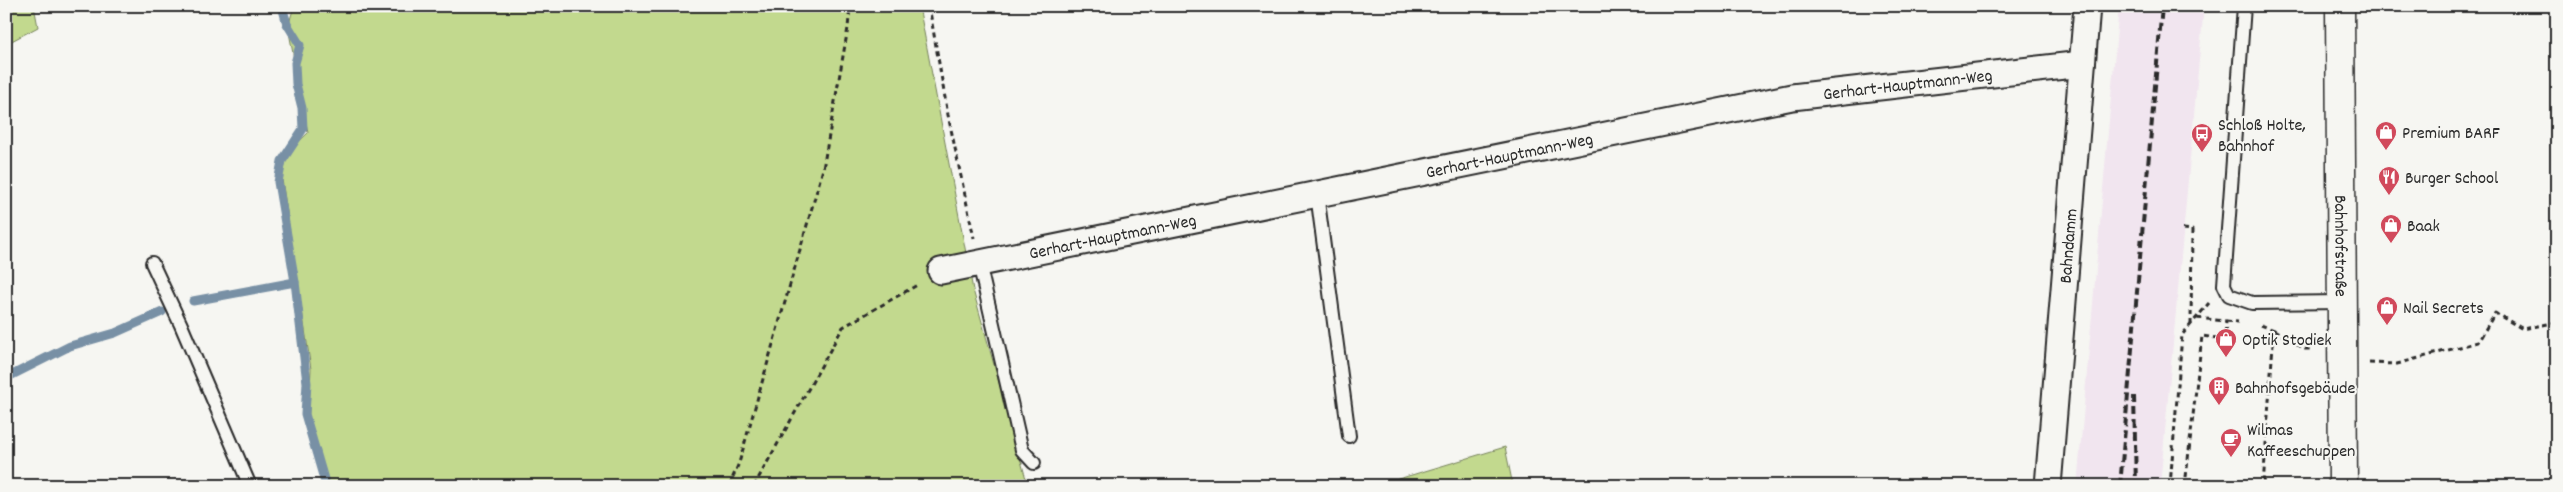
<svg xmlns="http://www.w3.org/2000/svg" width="2563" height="492" viewBox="0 0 2563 492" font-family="Dekko,sans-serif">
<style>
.built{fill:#f1e5ef}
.green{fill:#c2d98e;stroke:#76825c}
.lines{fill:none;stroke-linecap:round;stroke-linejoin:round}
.stream{stroke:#7890a5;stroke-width:9}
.service-casing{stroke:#2b2b2b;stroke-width:16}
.minor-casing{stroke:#2b2b2b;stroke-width:29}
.tertiary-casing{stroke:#2b2b2b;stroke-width:31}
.path{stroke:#2b2b2b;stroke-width:3;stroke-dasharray:5 4;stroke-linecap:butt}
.service{stroke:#f6f6f2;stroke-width:12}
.minor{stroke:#f6f6f2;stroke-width:25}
.tertiary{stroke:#f6f6f2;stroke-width:28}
.rail{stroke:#2b2b2b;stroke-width:4;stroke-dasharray:8 4;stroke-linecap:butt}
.labels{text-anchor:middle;stroke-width:4.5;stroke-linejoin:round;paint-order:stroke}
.street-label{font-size:18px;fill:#2b2b2b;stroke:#f6f6f2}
.poi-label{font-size:18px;fill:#2b2b2b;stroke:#f6f6f2;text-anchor:start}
</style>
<rect width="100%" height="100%" fill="#f6f6f2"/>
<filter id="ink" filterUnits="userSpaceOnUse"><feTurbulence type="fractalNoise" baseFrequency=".02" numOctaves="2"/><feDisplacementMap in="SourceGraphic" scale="10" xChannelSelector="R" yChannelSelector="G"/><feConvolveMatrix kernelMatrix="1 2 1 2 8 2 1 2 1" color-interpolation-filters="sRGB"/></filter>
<g filter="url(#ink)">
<path class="built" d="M 2119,6 L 2204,6 L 2160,486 L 2077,486 Z"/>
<g class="green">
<path d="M 6,6 L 34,6 L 38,27 L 6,44 Z"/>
<path d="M 294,6 L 919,6 L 973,290 L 1028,486 L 328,486 L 308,429 L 311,369 L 279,160 L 308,133 L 288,27 Z"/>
<path d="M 1505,447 L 1513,486 L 1375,486 Z"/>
</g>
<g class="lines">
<g class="stream">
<path d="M 282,6 L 287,24 L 300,45 L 295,63 L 296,84 L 302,108 L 303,129 L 282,161 L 278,182 L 295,282 L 307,383 L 305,414 L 326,486"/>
<path d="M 193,301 L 295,282"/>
<path d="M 6,378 L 70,346 L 115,333 L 162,312"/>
</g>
<g class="service-casing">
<g id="service">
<path d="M 2244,6 L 2224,285 L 2229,295 L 2252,303 L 2342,302"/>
<path d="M 1317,194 L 1349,436"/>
<path d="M 152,263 L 181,325 L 250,486"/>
<path d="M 979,263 L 1022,450 L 1034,463"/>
</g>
</g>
<g class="minor-casing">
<g id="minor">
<path id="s1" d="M 941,271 L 1792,97 L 2082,64"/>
<path id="s2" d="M 2048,486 L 2087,6"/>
</g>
</g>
<g class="tertiary-casing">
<g id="tertiary">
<path id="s3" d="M 2340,6 L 2343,486"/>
</g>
</g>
<g class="path">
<path d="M 929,6 L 948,115 L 974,238"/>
<path d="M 2183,229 L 2192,230 L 2191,324"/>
<path d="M 2226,321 L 2238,322"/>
<path d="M 2261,325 L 2274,330 L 2263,486"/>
<path d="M 2274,330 L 2305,349 L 2313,349"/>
<path d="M 2369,363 L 2397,364 L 2478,342 L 2495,313 L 2523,329 L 2557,322"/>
<path d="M 729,486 L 739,463 L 823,169 L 848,28 L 850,6"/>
<path d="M 754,486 L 843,327 L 919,284"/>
<path d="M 2170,486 L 2182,335 L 2209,303"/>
<path d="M 2185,486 L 2202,336 L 2225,339 L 2226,321 L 2196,318"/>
</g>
<use href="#service" class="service"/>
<use href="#minor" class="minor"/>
<use href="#tertiary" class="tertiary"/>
<g class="rail">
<path d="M 2134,396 L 2136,486"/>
<path d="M 2120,486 L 2162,6"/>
</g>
</g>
</g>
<defs>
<g id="shop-pin" transform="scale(1.125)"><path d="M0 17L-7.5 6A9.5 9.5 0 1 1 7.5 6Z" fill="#d1495b" stroke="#f6f6f2"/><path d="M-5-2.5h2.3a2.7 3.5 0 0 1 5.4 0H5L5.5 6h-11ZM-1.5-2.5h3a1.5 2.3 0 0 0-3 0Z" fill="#fff"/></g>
<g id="bus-pin" transform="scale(1.125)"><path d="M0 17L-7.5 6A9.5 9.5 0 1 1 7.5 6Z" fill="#d1495b" stroke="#f6f6f2"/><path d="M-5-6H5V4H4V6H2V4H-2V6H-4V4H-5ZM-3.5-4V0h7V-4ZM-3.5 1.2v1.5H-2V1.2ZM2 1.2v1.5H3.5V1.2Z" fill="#fff"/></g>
<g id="restaurant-pin" transform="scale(1.125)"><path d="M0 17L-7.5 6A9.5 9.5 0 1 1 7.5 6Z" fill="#d1495b" stroke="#f6f6f2"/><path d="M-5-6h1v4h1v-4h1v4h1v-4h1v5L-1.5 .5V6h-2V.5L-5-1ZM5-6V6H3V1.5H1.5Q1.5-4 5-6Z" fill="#fff"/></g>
<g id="building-pin" transform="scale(1.125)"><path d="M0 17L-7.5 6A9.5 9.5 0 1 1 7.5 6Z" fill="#d1495b" stroke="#f6f6f2"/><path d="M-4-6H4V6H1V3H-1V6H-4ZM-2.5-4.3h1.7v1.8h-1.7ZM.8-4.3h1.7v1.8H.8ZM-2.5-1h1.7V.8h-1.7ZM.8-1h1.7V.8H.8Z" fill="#fff"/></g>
<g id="cafe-pin" transform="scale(1.125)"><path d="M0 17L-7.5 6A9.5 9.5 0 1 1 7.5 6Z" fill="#d1495b" stroke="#f6f6f2"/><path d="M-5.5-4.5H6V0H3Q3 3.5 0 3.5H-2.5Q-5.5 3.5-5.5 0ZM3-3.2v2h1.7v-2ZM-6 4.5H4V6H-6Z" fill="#fff"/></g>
</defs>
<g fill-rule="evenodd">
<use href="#shop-pin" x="2386" y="132"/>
<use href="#bus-pin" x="2202" y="134"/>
<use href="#restaurant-pin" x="2389" y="177"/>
<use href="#shop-pin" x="2391" y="225"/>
<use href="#shop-pin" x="2387" y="307"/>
<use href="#shop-pin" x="2226" y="339"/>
<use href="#building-pin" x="2219" y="387"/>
<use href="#cafe-pin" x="2231" y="439"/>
</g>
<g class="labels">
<g class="street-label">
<text dy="6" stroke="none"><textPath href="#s1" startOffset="985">Gerhart-Hauptmann-Weg</textPath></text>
<text dy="6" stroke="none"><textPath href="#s1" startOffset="580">Gerhart-Hauptmann-Weg</textPath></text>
<text dy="6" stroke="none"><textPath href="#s1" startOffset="175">Gerhart-Hauptmann-Weg</textPath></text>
<text dy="6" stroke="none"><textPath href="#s2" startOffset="241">Bahndamm</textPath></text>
<text dy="6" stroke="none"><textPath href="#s3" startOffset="240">Bahnhofstraße</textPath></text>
</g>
<g class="poi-label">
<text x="2218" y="130">Schloß Holte,<tspan x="2218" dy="21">Bahnhof</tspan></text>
<text x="2402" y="138">Premium BARF</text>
<text x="2405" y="183">Burger School</text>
<text x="2407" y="231">Baak</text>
<text x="2403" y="313">Nail Secrets</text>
<text x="2242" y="345">Optik Stodiek</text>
<text x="2235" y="393">Bahnhofsgebäude</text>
<text x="2247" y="435">Wilmas<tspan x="2247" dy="21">Kaffeeschuppen</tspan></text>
</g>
</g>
<rect width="2563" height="492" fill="none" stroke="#f6f6f2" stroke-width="25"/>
<rect x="12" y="12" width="2538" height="467" fill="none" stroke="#2b2b2b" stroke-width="2" filter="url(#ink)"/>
</svg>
